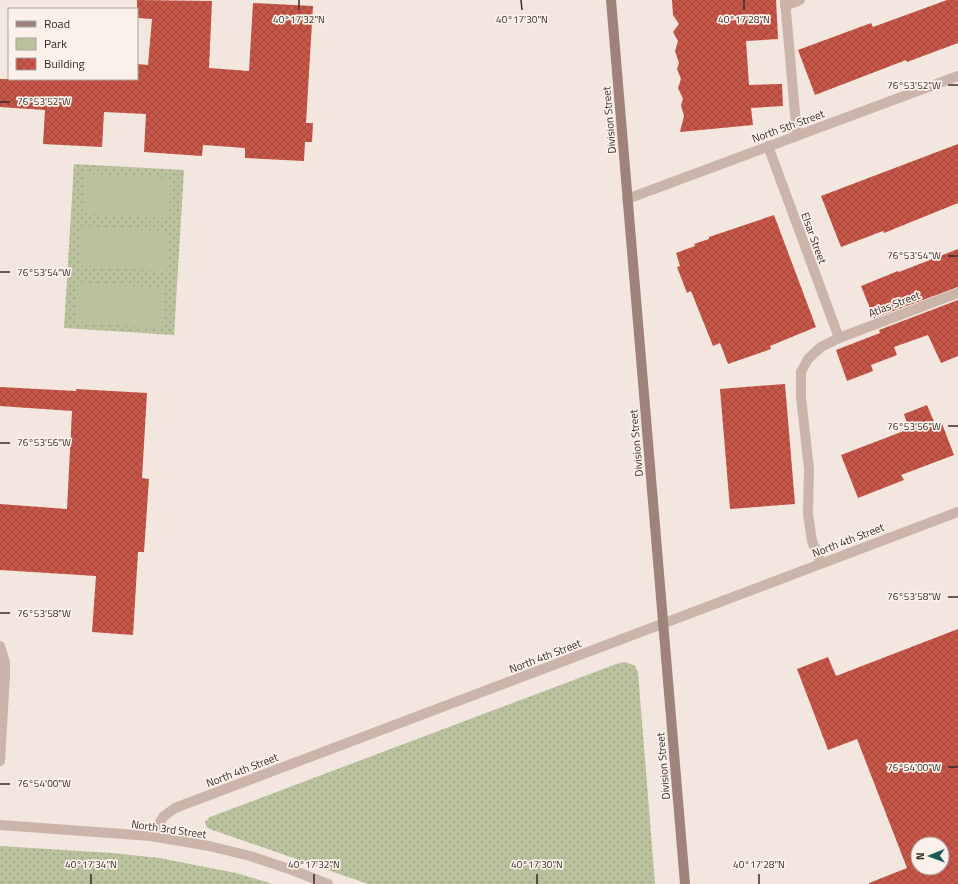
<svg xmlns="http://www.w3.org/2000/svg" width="958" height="884" viewBox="0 0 958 884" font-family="'Titillium Web',sans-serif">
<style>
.green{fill:url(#green-dots)}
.pitch{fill:#bac29d}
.building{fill:url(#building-cross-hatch);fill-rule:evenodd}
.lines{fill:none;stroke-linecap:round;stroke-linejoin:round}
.service{stroke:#cbb4a9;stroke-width:10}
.minor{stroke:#cbb4a9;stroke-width:10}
.secondary{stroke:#9f837a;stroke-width:10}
.ticks{fill:none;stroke:#382c29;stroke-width:1.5}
.labels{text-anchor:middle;stroke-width:3.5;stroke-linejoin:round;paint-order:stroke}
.street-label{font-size:11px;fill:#382c29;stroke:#faf1ea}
.ticks-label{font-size:10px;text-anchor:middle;fill:#382c29;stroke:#faf1ea;stroke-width:3.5;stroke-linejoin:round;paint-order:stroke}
</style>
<defs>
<pattern id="green-dots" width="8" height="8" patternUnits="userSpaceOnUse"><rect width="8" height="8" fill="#bac29d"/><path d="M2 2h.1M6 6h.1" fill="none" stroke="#989e80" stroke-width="1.8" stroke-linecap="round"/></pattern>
<pattern id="building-cross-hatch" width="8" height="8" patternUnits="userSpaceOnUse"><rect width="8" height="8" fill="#c65648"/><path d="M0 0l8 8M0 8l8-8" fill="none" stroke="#a2473c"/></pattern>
</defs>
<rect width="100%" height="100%" fill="#f2e6de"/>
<g class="green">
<path d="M 74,164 L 184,170 L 174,335 L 64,328 Z"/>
<path d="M 626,662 L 635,666 L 638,672 L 655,884 L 368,884 L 207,828 L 205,822 L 210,817 L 619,663 Z"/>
<path d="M 0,846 L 112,853 L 159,858 L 236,873 L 273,884 L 0,884 Z"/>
</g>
<g class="pitch">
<path d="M 85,173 L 171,179 L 169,219 L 82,213 Z"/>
<path d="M 82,226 L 169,231 L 166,271 L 80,266 Z"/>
<path d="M 78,282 L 165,288 L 162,328 L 76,322 Z"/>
</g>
<g class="building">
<path d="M 137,0 L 212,1 L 209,68 L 249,71 L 253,3 L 313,6 L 306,123 L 313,123 L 312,142 L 305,142 L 304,161 L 245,158 L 245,148 L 203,145 L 202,156 L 144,152 L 146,114 L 104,112 L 102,147 L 43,144 L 45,110 L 0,107 L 0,79 L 137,79 L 137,64 L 148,65 L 152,19 L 137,18 Z"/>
<path d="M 672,0 L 776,0 L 778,39 L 746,41 L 749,85 L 782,84 L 783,106 L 751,108 L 753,125 L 680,132 L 684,116 L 681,105 L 683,99 L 678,88 L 681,79 L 677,69 L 679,63 L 675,51 L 678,41 L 673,32 L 679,24 L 673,15 Z"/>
<path d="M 947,0 L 958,0 L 958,43 L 907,62 L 906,60 L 815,95 L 798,50 L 871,23 L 873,27 Z"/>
<path d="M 958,144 L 958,203 L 884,233 L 883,231 L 841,247 L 821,196 Z"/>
<path d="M 774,215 L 816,327 L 770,346 L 771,349 L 728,364 L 720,343 L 713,346 L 691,291 L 687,293 L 677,267 L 680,266 L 676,253 L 695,246 L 694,244 L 709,239 L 709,237 Z"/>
<path d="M 958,249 L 958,287 L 874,318 L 861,286 L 898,271 L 899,272 Z"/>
<path d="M 958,300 L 958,356 L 941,363 L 928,335 L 894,347 L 897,355 L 871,365 L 873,371 L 847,381 L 836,350 L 880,333 L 879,330 Z"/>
<path d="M 785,384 L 795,504 L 730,509 L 720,389 Z"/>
<path d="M 0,387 L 76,391 L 76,389 L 147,393 L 142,478 L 149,479 L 144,552 L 138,552 L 133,635 L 92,632 L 96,576 L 0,570 L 0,504 L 67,509 L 72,411 L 0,406 Z"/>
<path d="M 927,405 L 935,424 L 941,421 L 954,455 L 901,475 L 904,480 L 858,498 L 841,455 L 909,429 L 904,414 Z"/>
<path d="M 958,629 L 958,884 L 869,884 L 869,883 L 907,868 L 857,739 L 828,750 L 797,669 L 828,657 L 836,676 ZM 918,844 L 942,844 L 942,868 L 918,868 Z"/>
</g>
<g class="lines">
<g class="service">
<path d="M 785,6 L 800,0"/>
<path d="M 821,563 L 812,541 L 808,514 L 809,469 L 801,397 L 801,372 L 808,359 L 821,347 L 839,338"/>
<path d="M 0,646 L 5,662 L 5,676 L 0,761"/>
</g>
<g class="minor">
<path d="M 785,0 L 797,136"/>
<path d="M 768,146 L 839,338 L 958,293"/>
<path d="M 627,199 L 958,76"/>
<path d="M 0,825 L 151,836 L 209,846 L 250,856 L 292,870 L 328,884"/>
<path d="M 151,836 L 164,816 L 175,808 L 958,512"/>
</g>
<path class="secondary" d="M 611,0 L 685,884"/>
</g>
<path class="ticks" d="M 299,0 L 299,10M 521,0 L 522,10M 744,0 L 744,10M 948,85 L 958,85M 0,102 L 10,102M 948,256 L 958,256M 0,272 L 10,272M 948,426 L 958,426M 0,443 L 10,443M 948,597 L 958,597M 0,613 L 10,613M 948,767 L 958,767M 0,784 L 10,784M 91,874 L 91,884M 314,874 L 314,884M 537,874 L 537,884M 759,874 L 759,884"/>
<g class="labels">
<g class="street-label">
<text transform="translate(609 120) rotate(-95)" y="4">Division Street</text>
<text transform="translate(788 126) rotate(-20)" y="4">North 5th Street</text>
<text transform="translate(814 238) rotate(70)" y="4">Elsar Street</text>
<text transform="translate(894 304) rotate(-21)" y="4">Atlas Street</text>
<text transform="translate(636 443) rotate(-95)" y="4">Division Street</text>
<text transform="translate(848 540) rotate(-21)" y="4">North 4th Street</text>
<text transform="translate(545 656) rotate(-21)" y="4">North 4th Street</text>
<text transform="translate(663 766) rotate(-95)" y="4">Division Street</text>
<text transform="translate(242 770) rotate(-21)" y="4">North 4th Street</text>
<text transform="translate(169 829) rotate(8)" y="4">North 3rd Street</text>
</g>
</g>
<g class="ticks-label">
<text x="299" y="23">40°17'32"N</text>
<text x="522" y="23">40°17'30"N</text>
<text x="744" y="23">40°17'28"N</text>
<text x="914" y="89">76°53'52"W</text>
<text x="44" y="105">76°53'52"W</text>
<text x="914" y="259">76°53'54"W</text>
<text x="44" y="276">76°53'54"W</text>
<text x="914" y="430">76°53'56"W</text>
<text x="44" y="446">76°53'56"W</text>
<text x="914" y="600">76°53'58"W</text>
<text x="44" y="617">76°53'58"W</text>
<text x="914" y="771">76°54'00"W</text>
<text x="44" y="787">76°54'00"W</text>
<text x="91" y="868">40°17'34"N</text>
<text x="314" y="868">40°17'32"N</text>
<text x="537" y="868">40°17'30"N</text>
<text x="759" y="868">40°17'28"N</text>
</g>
<rect x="8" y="8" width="130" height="72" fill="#faf1ea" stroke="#aca29d"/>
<rect x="16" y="21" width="20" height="6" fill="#9f837a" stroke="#aca29d"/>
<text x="44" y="28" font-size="12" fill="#382c29">Road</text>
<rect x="16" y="38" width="20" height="12" fill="#bac29d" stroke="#aca29d"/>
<text x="44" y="48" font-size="12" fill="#382c29">Park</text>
<rect x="16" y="58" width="20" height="12" fill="url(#building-cross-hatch)" stroke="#aca29d"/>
<text x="44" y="68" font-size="12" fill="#382c29">Building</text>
<g transform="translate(930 856) rotate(269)"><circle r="19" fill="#faf1ea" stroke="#aca29d"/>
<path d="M0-3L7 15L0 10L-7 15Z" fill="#1e5a56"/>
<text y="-6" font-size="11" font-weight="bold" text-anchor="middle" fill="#382c29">N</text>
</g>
</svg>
